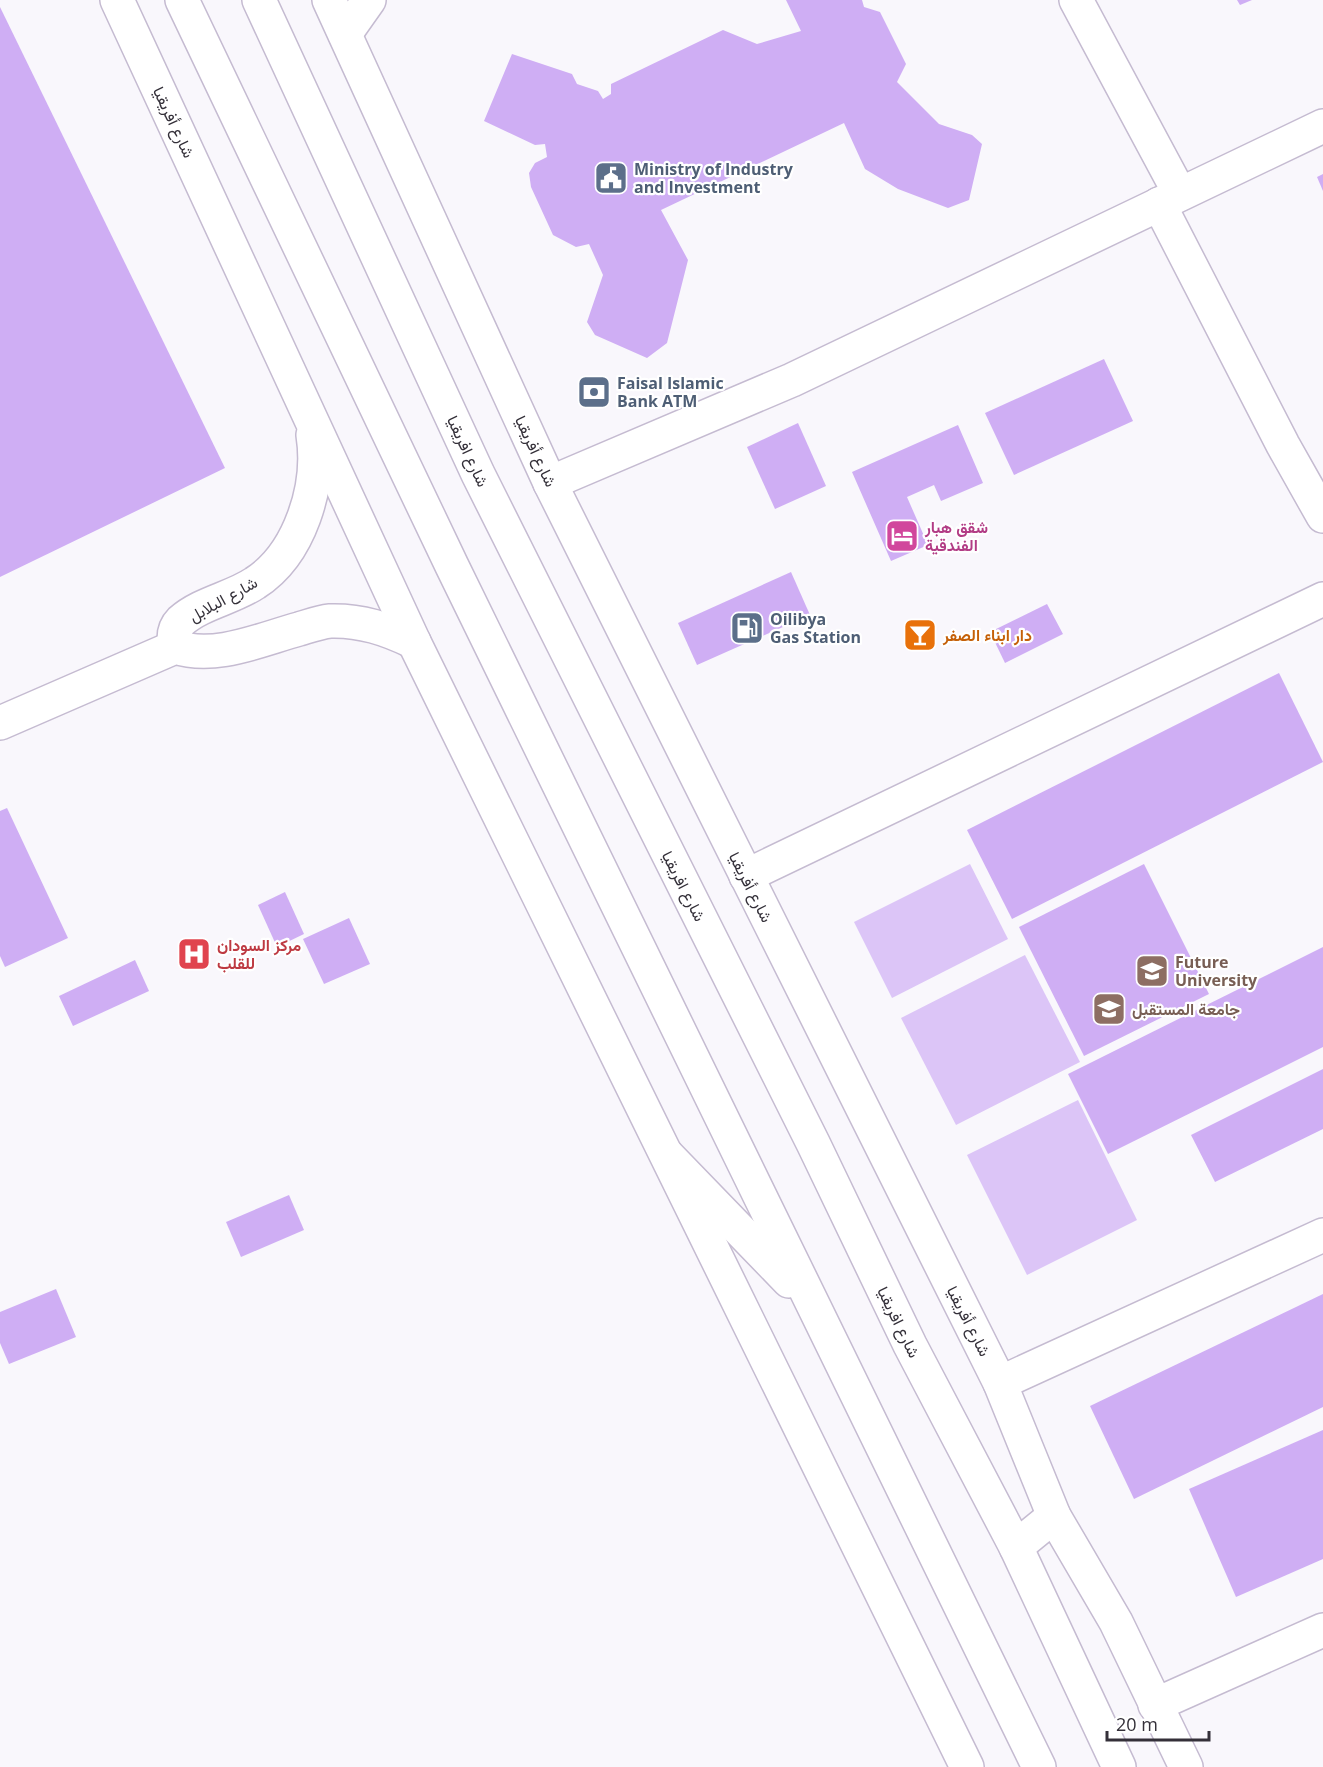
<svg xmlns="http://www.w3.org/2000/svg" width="1323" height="1767" viewBox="0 0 1323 1767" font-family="'Open Sans',Vazirmatn,sans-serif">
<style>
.green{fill:#dcc5f7}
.building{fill:#cfaef4}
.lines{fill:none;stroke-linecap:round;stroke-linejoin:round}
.minor-casing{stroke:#c5bbd1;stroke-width:36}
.highway-casing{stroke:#c5bbd1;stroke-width:36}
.minor{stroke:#fff;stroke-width:33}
.highway{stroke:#fff;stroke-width:33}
.labels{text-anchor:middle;stroke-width:4.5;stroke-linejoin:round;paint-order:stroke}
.street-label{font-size:16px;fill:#343039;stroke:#fff}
.service-label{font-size:16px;font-weight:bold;fill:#4e5e75;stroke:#fff;text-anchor:start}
.hotel-label{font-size:16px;font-weight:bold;fill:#b23c85;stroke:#fff;text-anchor:start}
.food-label{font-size:16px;font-weight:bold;fill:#c56008;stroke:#fff;text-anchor:start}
.health-label{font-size:16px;font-weight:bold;fill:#be3a42;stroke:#fff;text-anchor:start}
.education-label{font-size:16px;font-weight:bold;fill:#785e54;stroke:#fff;text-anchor:start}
</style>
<rect width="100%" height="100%" fill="#f9f7fc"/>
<g class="green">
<path d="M 970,864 L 1008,939 L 892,998 L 854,922 Z"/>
<path d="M 1025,955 L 1080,1062 L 956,1125 L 901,1018 Z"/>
<path d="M 1078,1100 L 1137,1220 L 1027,1275 L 967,1155 Z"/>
</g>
<g class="building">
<path d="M 786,0 L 862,0 L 864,7 L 880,12 L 906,64 L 897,82 L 939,124 L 972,135 L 982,144 L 969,200 L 948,208 L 898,189 L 865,169 L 844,123 L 661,210 L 688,260 L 667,343 L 647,358 L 595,335 L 587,322 L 603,275 L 589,244 L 576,247 L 553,235 L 531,187 L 529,173 L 535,163 L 547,157 L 545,144 L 535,145 L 484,121 L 512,54 L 572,74 L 577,84 L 598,91 L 603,99 L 611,94 L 611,84 L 723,30 L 757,44 L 801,31 Z"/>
<path d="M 1237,0 L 1252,0 L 1240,5 Z"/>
<path d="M 0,7 L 225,468 L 0,577 Z"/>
<path d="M 1323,174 L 1323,191 L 1317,177 Z"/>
<path d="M 1104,359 L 1133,421 L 1014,475 L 985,413 Z"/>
<path d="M 798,423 L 826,486 L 775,509 L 747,447 Z"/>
<path d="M 958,425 L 983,483 L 941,501 L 934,485 L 907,497 L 928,545 L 891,561 L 852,472 Z"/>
<path d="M 791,572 L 810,615 L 697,665 L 678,623 Z"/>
<path d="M 1047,604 L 1063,634 L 1005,663 L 990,632 Z"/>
<path d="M 1279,673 L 1323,762 L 1012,919 L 967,830 Z"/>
<path d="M 7,808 L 68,938 L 5,967 L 0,956 L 0,811 Z"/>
<path d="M 1144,864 L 1209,994 L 1084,1056 L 1019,927 Z"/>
<path d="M 285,892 L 304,934 L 277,947 L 258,905 Z"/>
<path d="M 349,918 L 370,964 L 324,984 L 303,939 Z"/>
<path d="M 1323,947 L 1323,1047 L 1108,1154 L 1068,1074 Z"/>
<path d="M 135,960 L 149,991 L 73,1026 L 59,996 Z"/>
<path d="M 1323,1069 L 1323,1129 L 1215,1182 L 1191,1135 Z"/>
<path d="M 289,1195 L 304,1230 L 241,1257 L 226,1222 Z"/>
<path d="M 56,1289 L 76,1337 L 9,1364 L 0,1343 L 0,1312 Z"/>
<path d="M 1323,1294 L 1323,1407 L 1134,1499 L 1090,1406 Z"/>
<path d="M 1323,1430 L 1323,1559 L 1236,1597 L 1189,1489 Z"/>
</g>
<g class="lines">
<g class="minor-casing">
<g id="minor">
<path d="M 117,0 L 414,642 L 967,1767"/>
<path d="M 329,0 L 550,483 L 1000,1383 L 1054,1516 L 1116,1622 L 1186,1767"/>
<path d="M 1076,0 L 1180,194"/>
<path d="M 345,34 L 369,0"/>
<path d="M 1159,204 L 1283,445 L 1323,516"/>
<path d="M 550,483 L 792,380 L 1323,126"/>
<path d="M 175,647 C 173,637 174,628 181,621 C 201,603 233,598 255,583 C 300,554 321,486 313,435"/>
<path d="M 0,723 L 175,647 C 216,660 259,640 299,629 C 309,626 320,622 330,621 C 361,620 387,629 414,642"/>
<path d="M 746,876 L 1323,599"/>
<path d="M 1000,1383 L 1323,1235"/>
<path d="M 1155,1705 L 1323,1630"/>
</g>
</g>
<g class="highway-casing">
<g id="highway">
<path d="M 182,0 L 452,566 L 1039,1767"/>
<path d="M 259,0 L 478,474 L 813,1143 L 910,1345 L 1016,1547 L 1119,1767"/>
<path d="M 667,1155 L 789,1281"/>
<path d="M 1016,1547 L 1054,1516"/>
</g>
</g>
<use href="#minor" class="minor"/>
<use href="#highway" class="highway"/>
</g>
<defs>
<g id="civic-square" transform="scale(1.725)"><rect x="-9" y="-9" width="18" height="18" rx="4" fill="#5c6f8a" stroke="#fff"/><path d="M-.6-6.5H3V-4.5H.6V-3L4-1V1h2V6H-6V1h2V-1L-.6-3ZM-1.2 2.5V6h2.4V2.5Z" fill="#fff"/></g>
<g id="bank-square" transform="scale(1.725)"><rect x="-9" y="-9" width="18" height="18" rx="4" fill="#5c6f8a" stroke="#fff"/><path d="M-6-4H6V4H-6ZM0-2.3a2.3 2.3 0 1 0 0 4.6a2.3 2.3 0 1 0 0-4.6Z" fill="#fff"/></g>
<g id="hotel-square" transform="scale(1.725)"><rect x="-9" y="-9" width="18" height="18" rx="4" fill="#d1479c" stroke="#fff"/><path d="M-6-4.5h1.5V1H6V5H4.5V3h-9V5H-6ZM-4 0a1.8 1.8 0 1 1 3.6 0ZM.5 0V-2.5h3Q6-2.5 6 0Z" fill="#fff"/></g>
<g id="fuel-square" transform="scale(1.725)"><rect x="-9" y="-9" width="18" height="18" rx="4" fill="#5c6f8a" stroke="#fff"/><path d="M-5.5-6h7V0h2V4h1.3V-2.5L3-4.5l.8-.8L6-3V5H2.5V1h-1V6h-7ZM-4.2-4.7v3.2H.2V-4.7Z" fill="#fff"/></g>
<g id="bar-square" transform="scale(1.725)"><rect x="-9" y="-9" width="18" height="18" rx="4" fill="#e8710a" stroke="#fff"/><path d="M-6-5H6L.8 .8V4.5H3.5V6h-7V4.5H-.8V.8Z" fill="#fff"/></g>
<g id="hospital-square" transform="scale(1.725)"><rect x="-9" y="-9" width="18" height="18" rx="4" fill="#e0444e" stroke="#fff"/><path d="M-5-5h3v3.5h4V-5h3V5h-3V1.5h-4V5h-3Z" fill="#fff"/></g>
<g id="university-square" transform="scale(1.725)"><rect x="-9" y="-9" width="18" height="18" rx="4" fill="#8d6e63" stroke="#fff"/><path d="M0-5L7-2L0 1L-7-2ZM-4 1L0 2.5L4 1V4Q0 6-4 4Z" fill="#fff"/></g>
</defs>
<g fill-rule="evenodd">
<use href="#civic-square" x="611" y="178"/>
<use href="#bank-square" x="594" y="392"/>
<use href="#hotel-square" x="902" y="536"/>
<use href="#fuel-square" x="747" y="628"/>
<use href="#bar-square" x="920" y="635"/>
<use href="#hospital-square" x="194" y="954"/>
<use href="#university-square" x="1152" y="971"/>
<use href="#university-square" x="1109" y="1009"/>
</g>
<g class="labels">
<g class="street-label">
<text transform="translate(174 122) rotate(65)" y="6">شارع أفريقيا</text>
<text transform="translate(468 451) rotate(65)" y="6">شارع افريقيا</text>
<text transform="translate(536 451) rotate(65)" y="6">شارع أفريقيا</text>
<text transform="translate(223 599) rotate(-29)" y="6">شارع البلابل</text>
<text transform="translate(684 886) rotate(63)" y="6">شارع افريقيا</text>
<text transform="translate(751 887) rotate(63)" y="6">شارع أفريقيا</text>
<text transform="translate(969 1321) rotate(63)" y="6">شارع أفريقيا</text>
<text transform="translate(899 1322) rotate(64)" y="6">شارع افريقيا</text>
</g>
<g class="service-label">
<text x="634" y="175">Ministry of Industry<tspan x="634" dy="18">and Investment</tspan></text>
<text x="617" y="389">Faisal Islamic<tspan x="617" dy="18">Bank ATM</tspan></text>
<text x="770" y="625">Oilibya<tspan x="770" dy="18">Gas Station</tspan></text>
</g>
<g class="hotel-label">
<text x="925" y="533">شقق هبار<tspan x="925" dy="18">الفندقية</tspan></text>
</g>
<g class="food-label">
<text x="943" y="641">دار ابناء الصفر</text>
</g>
<g class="health-label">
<text x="217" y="951">مركز السودان<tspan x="217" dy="18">للقلب</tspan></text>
</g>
<g class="education-label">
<text x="1175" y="968">Future<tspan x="1175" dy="18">University</tspan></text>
<text x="1132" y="1015">جامعة المستقبل</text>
</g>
</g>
<path d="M1107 1731v9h102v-9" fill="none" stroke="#343039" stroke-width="3"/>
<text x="1116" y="1731" font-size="18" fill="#343039" stroke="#ffffff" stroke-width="4.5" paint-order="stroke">20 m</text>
</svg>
